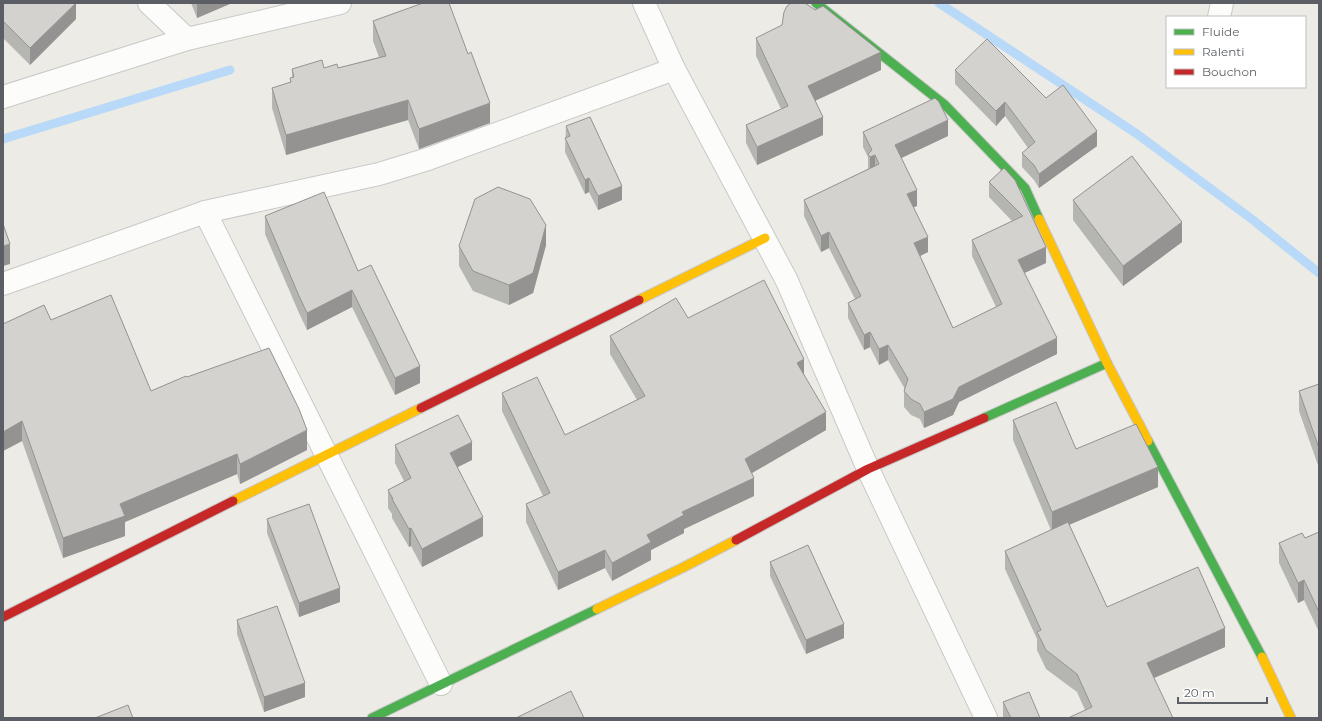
<svg xmlns="http://www.w3.org/2000/svg" width="1322" height="721" viewBox="0 0 1322 721" font-family="Montserrat,sans-serif">
<style>
.lines{fill:none;stroke-linecap:round;stroke-linejoin:round}
.stream{stroke:#b9d9f8;stroke-width:9}
.street-casing{stroke:#c9c9c8;stroke-width:24}
.fast-casing{stroke:#c7c7c7;stroke-width:11}
.slow-casing{stroke:#c7c7c7;stroke-width:11}
.jam-casing{stroke:#c7c7c7;stroke-width:11}
.street{stroke:#fcfcfb;stroke-width:22}
.fast{stroke:#4caf50;stroke-width:9}
.slow{stroke:#ffc107;stroke-width:9}
.jam{stroke:#c62828;stroke-width:9}
.wall{fill:#b5b5b2}
.shaded-wall{fill:#949391}
.building{fill:#d3d2cf;stroke:#949391}
</style>
<rect width="100%" height="100%" fill="#ecebe6"/>
<g class="lines">
<g class="stream">
<path d="M 939,3 L 1137,134 L 1253,220 L 1319,273"/>
<path d="M 3,139 L 230,70"/>
</g>
<g class="street-casing">
<g id="street">
<path d="M 149,3 L 187,39"/>
<path d="M 644,3 L 674,69 L 787,281 L 868,469 L 986,718"/>
<path d="M 1219,17 L 1222,3"/>
<path d="M 3,97 L 187,39 L 340,3"/>
<path d="M 205,212 L 441,684"/>
<path d="M 3,284 L 205,212 L 379,174 L 428,159 L 674,69"/>
</g>
</g>
<g class="fast-casing">
<g id="fast">
<path d="M 816,3 L 945,105 L 1025,188 L 1039,219"/>
<path d="M 984,418 L 1107,363"/>
<path d="M 1148,441 L 1262,657"/>
<path d="M 372,718 L 597,609"/>
</g>
</g>
<g class="slow-casing">
<g id="slow">
<path d="M 1039,219 L 1107,363 L 1148,441"/>
<path d="M 639,300 L 765,238"/>
<path d="M 233,501 L 421,408"/>
<path d="M 597,609 L 684,567 L 736,540"/>
<path d="M 1262,657 L 1291,718"/>
</g>
</g>
<g class="jam-casing">
<g id="jam">
<path d="M 421,408 L 639,300"/>
<path d="M 736,540 L 868,469 L 984,418"/>
<path d="M 3,617 L 233,501"/>
</g>
</g>
<use href="#street" class="street"/>
<use href="#fast" class="fast"/>
<use href="#slow" class="slow"/>
<use href="#jam" class="jam"/>
</g>
<g class="wall">
<path d="M 3,3 L 76,19 L 30,65 L 3,38 Z"/>
<path d="M 191,3 L 232,3 L 197,18 Z"/>
<path d="M 373,21 L 490,123 L 419,149 L 408,120 L 286,155 L 272,108 L 272,88 L 290,83 L 290,78 L 292,77 L 292,69 L 338,68 L 379,57 L 373,41 Z"/>
<path d="M 756,38 L 881,70 L 815,101 L 823,135 L 757,165 L 746,143 L 746,125 L 781,109 L 756,56 Z"/>
<path d="M 955,70 L 1046,98 L 1097,146 L 1039,188 L 1034,180 L 1022,167 L 1022,153 L 1028,148 L 1005,116 L 996,126 L 955,84 Z"/>
<path d="M 566,126 L 622,200 L 598,210 L 589,192 L 585,194 L 565,152 Z"/>
<path d="M 863,132 L 948,136 L 901,158 L 917,206 L 913,207 L 928,252 L 920,256 L 953,328 L 996,307 L 972,256 L 972,240 L 1012,221 L 989,197 L 989,182 L 1004,168 L 1046,263 L 1024,273 L 1057,354 L 959,402 L 953,415 L 924,428 L 920,419 L 911,415 L 904,407 L 904,391 L 905,389 L 888,360 L 879,365 L 870,347 L 864,350 L 848,318 L 848,303 L 855,299 L 829,248 L 821,252 L 804,216 L 804,200 L 868,169 L 868,157 L 863,147 Z"/>
<path d="M 1073,200 L 1182,242 L 1123,286 L 1073,220 Z"/>
<path d="M 265,216 L 358,271 L 420,383 L 395,395 L 352,307 L 307,330 L 299,313 L 265,234 Z"/>
<path d="M 546,245 L 533,293 L 509,305 L 473,291 L 459,266 L 459,246 Z"/>
<path d="M 688,318 L 804,375 L 826,430 L 752,473 L 754,496 L 684,529 L 684,533 L 651,550 L 651,560 L 612,581 L 605,568 L 558,590 L 526,522 L 526,504 L 543,496 L 502,411 L 502,393 L 565,435 L 637,400 L 610,354 L 610,336 Z"/>
<path d="M 51,320 L 151,391 L 187,377 L 307,450 L 240,484 L 237,474 L 125,522 L 125,536 L 63,558 L 22,441 L 3,451 Z"/>
<path d="M 1319,384 L 1319,468 L 1299,411 L 1299,391 Z"/>
<path d="M 1013,420 L 1158,487 L 1069,525 L 1107,607 L 1225,647 L 1154,678 L 1085,710 L 1077,692 L 1046,669 L 1037,650 L 1037,639 L 1005,569 L 1005,551 L 1051,530 L 1013,440 Z"/>
<path d="M 395,445 L 472,460 L 457,467 L 483,536 L 422,567 L 411,546 L 409,547 L 392,518 L 392,514 L 388,508 L 388,490 L 404,481 L 395,463 Z"/>
<path d="M 267,519 L 340,602 L 299,617 L 267,533 Z"/>
<path d="M 1319,532 L 1319,632 L 1304,600 L 1298,603 L 1279,563 L 1279,543 L 1305,538 Z"/>
<path d="M 770,562 L 844,638 L 806,654 L 770,576 Z"/>
<path d="M 237,620 L 305,697 L 264,712 L 237,634 Z"/>
<path d="M 1003,702 L 1040,718 L 1003,718 Z"/>
</g>
<g class="shaded-wall">
<path d="M 76,3 L 76,19 L 30,65 L 30,48 Z"/>
<path d="M 198,3 L 232,3 L 197,18 L 197,4 Z"/>
<path d="M 881,52 L 881,70 L 808,104 L 808,86 Z"/>
<path d="M 408,100 L 408,120 L 286,155 L 286,135 Z"/>
<path d="M 1005,102 L 1005,116 L 996,126 L 996,111 Z"/>
<path d="M 490,103 L 490,123 L 419,149 L 419,129 Z"/>
<path d="M 823,117 L 823,135 L 757,165 L 757,147 Z"/>
<path d="M 948,120 L 948,136 L 895,161 L 895,145 Z"/>
<path d="M 1097,131 L 1097,146 L 1039,188 L 1039,174 Z"/>
<path d="M 875,155 L 875,171 L 870,173 L 870,157 Z"/>
<path d="M 589,178 L 589,192 L 585,194 L 585,180 Z"/>
<path d="M 622,186 L 622,200 L 598,210 L 598,196 Z"/>
<path d="M 917,190 L 917,206 L 907,210 L 907,194 Z"/>
<path d="M 1182,222 L 1182,242 L 1123,286 L 1123,266 Z"/>
<path d="M 546,225 L 546,245 L 533,293 L 509,305 L 509,285 Z"/>
<path d="M 829,232 L 829,248 L 821,252 L 821,236 Z"/>
<path d="M 928,237 L 928,252 L 914,259 L 914,243 Z"/>
<path d="M 10,244 L 10,264 L 3,266 L 3,246 Z"/>
<path d="M 1046,247 L 1046,263 L 1018,276 L 1018,260 Z"/>
<path d="M 352,290 L 352,307 L 307,330 L 307,313 Z"/>
<path d="M 870,332 L 870,347 L 864,350 L 864,335 Z"/>
<path d="M 1057,338 L 1057,354 L 959,402 L 953,415 L 924,428 L 924,412 L 959,387 Z"/>
<path d="M 888,345 L 888,360 L 879,365 L 879,349 Z"/>
<path d="M 804,359 L 804,377 L 797,363 Z"/>
<path d="M 420,366 L 420,383 L 395,395 L 395,378 Z"/>
<path d="M 826,412 L 826,430 L 745,477 L 745,459 Z"/>
<path d="M 22,421 L 22,441 L 3,451 L 3,432 Z"/>
<path d="M 307,430 L 307,450 L 240,484 L 240,464 Z"/>
<path d="M 472,442 L 472,460 L 450,471 L 450,453 Z"/>
<path d="M 237,454 L 237,474 L 125,522 L 125,536 L 63,558 L 63,538 L 120,504 Z"/>
<path d="M 1158,467 L 1158,487 L 1052,532 L 1052,512 Z"/>
<path d="M 754,478 L 754,496 L 684,529 L 684,533 L 651,550 L 651,560 L 612,581 L 612,563 L 647,535 L 682,512 Z"/>
<path d="M 483,517 L 483,536 L 422,567 L 422,549 Z"/>
<path d="M 411,528 L 411,546 L 409,547 L 409,529 Z"/>
<path d="M 605,550 L 605,568 L 558,590 L 558,572 Z"/>
<path d="M 1304,580 L 1304,600 L 1298,603 L 1298,583 Z"/>
<path d="M 340,588 L 340,602 L 299,617 L 299,603 Z"/>
<path d="M 844,624 L 844,638 L 806,654 L 806,640 Z"/>
<path d="M 1225,628 L 1225,647 L 1147,681 L 1147,663 Z"/>
<path d="M 305,683 L 305,697 L 264,712 L 264,697 Z"/>
</g>
<g class="building">
<path d="M 3,3 L 76,3 L 30,48 L 3,21 Z"/>
<path d="M 423,3 L 449,3 L 468,54 L 471,52 L 490,103 L 419,129 L 408,100 L 286,135 L 272,88 L 291,82 L 290,78 L 294,77 L 292,69 L 322,60 L 324,68 L 337,64 L 338,68 L 386,56 L 373,21 Z"/>
<path d="M 791,3 L 805,3 L 815,10 L 823,6 L 881,52 L 808,86 L 823,117 L 757,147 L 746,125 L 788,106 L 756,38 L 782,25 L 784,12 L 787,6 Z"/>
<path d="M 987,39 L 1046,98 L 1063,85 L 1097,131 L 1039,174 L 1034,165 L 1022,153 L 1035,142 L 1005,102 L 996,111 L 955,70 Z"/>
<path d="M 935,98 L 939,102 L 948,120 L 895,145 L 917,190 L 907,194 L 928,237 L 914,243 L 953,328 L 1002,304 L 972,240 L 1023,216 L 989,182 L 1004,168 L 1015,180 L 1046,247 L 1018,260 L 1057,338 L 959,387 L 953,399 L 924,412 L 920,404 L 911,399 L 904,391 L 908,379 L 888,345 L 879,349 L 870,332 L 864,335 L 848,303 L 861,296 L 829,232 L 821,236 L 804,200 L 879,164 L 875,155 L 870,157 L 868,154 L 872,150 L 863,132 Z"/>
<path d="M 590,117 L 622,186 L 598,196 L 589,178 L 585,180 L 565,138 L 570,136 L 566,126 Z"/>
<path d="M 1132,156 L 1182,222 L 1123,266 L 1073,200 Z"/>
<path d="M 498,187 L 530,199 L 546,225 L 533,273 L 509,285 L 473,271 L 459,246 L 475,199 Z"/>
<path d="M 324,192 L 358,271 L 371,265 L 420,366 L 395,378 L 352,290 L 307,313 L 299,296 L 265,216 Z"/>
<path d="M 3,224 L 10,244 L 3,246 Z"/>
<path d="M 764,280 L 804,359 L 797,363 L 826,412 L 745,459 L 754,478 L 682,512 L 684,515 L 647,535 L 651,542 L 612,563 L 605,550 L 558,572 L 526,504 L 550,493 L 502,393 L 537,377 L 565,435 L 645,396 L 610,336 L 676,298 L 688,318 Z"/>
<path d="M 111,295 L 151,391 L 186,376 L 187,377 L 269,348 L 299,409 L 307,430 L 240,464 L 237,454 L 120,504 L 125,516 L 63,538 L 22,421 L 3,432 L 3,324 L 44,305 L 51,320 Z"/>
<path d="M 1319,384 L 1319,448 L 1299,391 Z"/>
<path d="M 1056,402 L 1076,449 L 1136,424 L 1158,467 L 1052,512 L 1013,420 Z"/>
<path d="M 458,415 L 472,442 L 450,453 L 483,517 L 422,549 L 411,528 L 409,529 L 392,499 L 393,499 L 388,490 L 411,478 L 395,445 Z"/>
<path d="M 309,504 L 340,588 L 299,603 L 267,519 Z"/>
<path d="M 1068,522 L 1107,607 L 1198,567 L 1225,628 L 1147,663 L 1173,718 L 1068,718 L 1092,707 L 1077,674 L 1046,650 L 1037,632 L 1041,630 L 1005,551 Z"/>
<path d="M 1319,532 L 1319,612 L 1304,580 L 1298,583 L 1279,543 L 1302,533 L 1305,538 Z"/>
<path d="M 808,545 L 844,624 L 806,640 L 770,562 Z"/>
<path d="M 277,606 L 305,683 L 264,697 L 237,620 Z"/>
<path d="M 571,691 L 584,718 L 516,718 Z"/>
<path d="M 1029,692 L 1040,718 L 1011,718 L 1003,702 Z"/>
<path d="M 128,705 L 133,718 L 95,718 Z"/>
</g>
<rect width="1322" height="721" fill="none" stroke="#5b5f65" stroke-width="8"/>
<rect x="1166" y="16" width="140" height="72" fill="#ffffff" stroke="#bdbfc1"/>
<rect x="1174" y="29" width="20" height="6" fill="#4caf50" stroke="#bdbfc1"/>
<text x="1202" y="36" font-size="12" fill="#5b5f65">Fluide</text>
<rect x="1174" y="49" width="20" height="6" fill="#ffc107" stroke="#bdbfc1"/>
<text x="1202" y="56" font-size="12" fill="#5b5f65">Ralenti</text>
<rect x="1174" y="69" width="20" height="6" fill="#c62828" stroke="#bdbfc1"/>
<text x="1202" y="76" font-size="12" fill="#5b5f65">Bouchon</text>
<path d="M1178 697v6h89v-6" fill="none" stroke="#5b5f65" stroke-width="2"/>
<text x="1184" y="697" font-size="12" fill="#5b5f65" stroke="#ffffff" stroke-width="3" paint-order="stroke">20 m</text>
</svg>
